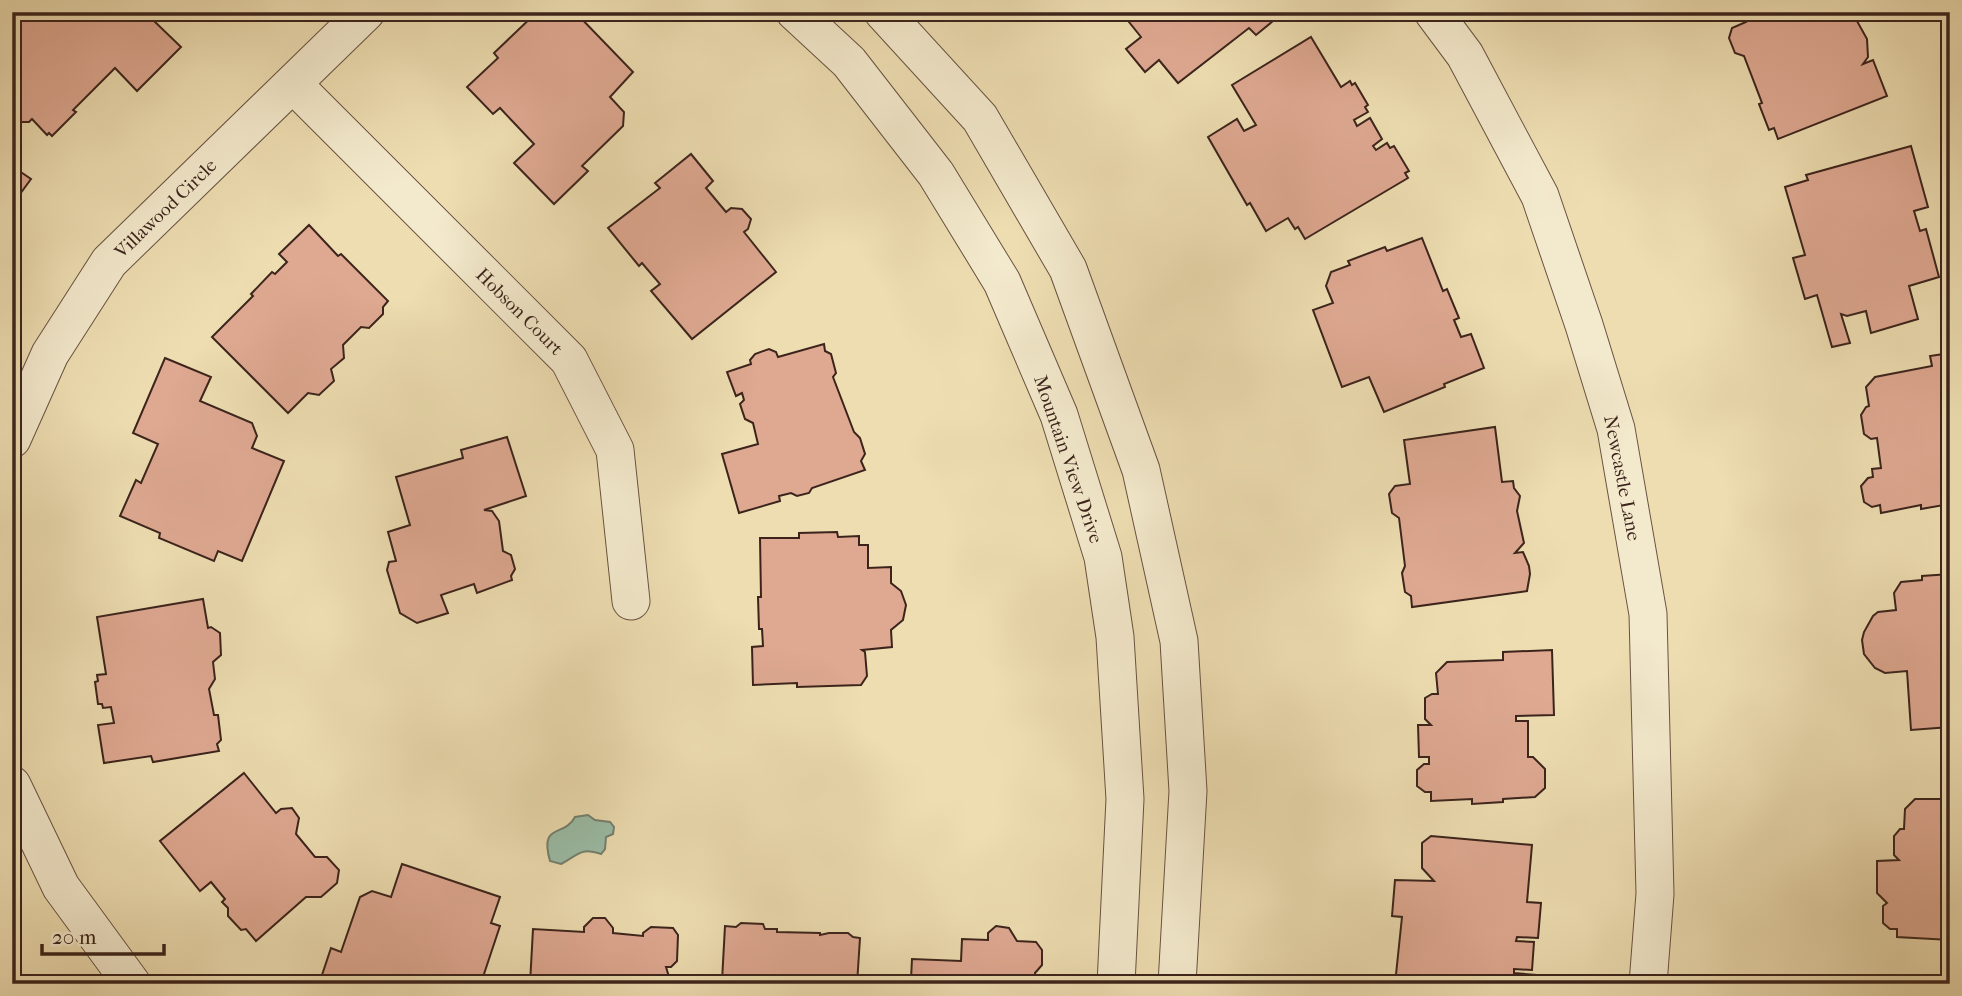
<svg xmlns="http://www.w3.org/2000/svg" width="1962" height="996" viewBox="0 0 1962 996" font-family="'IM FELL French Canon',serif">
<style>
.water{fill:#9abda7;stroke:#74806f;stroke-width:2}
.building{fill:#dea891;stroke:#3c241c;stroke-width:2}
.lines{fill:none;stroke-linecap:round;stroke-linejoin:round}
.street-casing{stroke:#685241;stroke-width:39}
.street{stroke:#f3e9cc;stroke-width:37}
.labels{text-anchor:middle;stroke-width:7;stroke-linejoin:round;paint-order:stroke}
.street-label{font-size:19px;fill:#3c241c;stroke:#f3e9cc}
</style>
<rect width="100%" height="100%" fill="#edddb1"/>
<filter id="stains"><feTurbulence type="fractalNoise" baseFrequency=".00286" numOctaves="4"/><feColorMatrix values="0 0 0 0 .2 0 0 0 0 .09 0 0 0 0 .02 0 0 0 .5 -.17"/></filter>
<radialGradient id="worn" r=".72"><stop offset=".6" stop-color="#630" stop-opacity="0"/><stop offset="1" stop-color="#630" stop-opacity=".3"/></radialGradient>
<path class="water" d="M 588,815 L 595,820 L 610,822 L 614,827 L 613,834 L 606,837 L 605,849 L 601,854 C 579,847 579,855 561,864 L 550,861 C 539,822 564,838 575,817 Z"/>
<g class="building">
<path d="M 12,12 L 152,12 L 153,20 L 181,47 L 137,91 L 115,68 L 73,110 L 76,112 L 52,136 L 49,133 L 47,135 L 32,119 L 29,122 L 21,122 L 12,113 Z"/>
<path d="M 537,12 L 575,12 L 633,72 L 610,97 L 624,112 L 623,126 L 582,166 L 588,171 L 554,204 L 514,163 L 534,144 L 500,108 L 493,114 L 467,87 L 498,58 L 494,53 Z"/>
<path d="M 1121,12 L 1284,12 L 1256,35 L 1249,28 L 1178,83 L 1159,60 L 1145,72 L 1126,49 L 1141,37 Z"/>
<path d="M 1742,12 L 1852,12 L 1867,39 L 1868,57 L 1863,64 L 1873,60 L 1887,96 L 1778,139 L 1774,128 L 1769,130 L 1759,104 L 1762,103 L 1744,56 L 1735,53 L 1729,38 L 1732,28 L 1746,22 Z"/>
<path d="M 1311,37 L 1341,87 L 1350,81 L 1352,85 L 1355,83 L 1368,105 L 1365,107 L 1368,112 L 1354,120 L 1357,126 L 1370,118 L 1382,139 L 1373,146 L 1376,150 L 1387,143 L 1390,148 L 1394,146 L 1409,171 L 1405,173 L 1408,178 L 1305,239 L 1298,227 L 1295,229 L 1288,218 L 1266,231 L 1250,203 L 1247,205 L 1208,137 L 1237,119 L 1244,131 L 1256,125 L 1232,85 Z"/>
<path d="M 1911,146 L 1928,207 L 1914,211 L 1920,231 L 1926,229 L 1939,277 L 1909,286 L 1918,319 L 1871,333 L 1866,311 L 1847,316 L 1841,314 L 1850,343 L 1832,347 L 1817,295 L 1805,299 L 1793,258 L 1805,255 L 1785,187 L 1808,180 L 1806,175 Z"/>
<path d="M 691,154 L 713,181 L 706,188 L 726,212 L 731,208 L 742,209 L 751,219 L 748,229 L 744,232 L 776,272 L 692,339 L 651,291 L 660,284 L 642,263 L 639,266 L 608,228 L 660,188 L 655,183 Z"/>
<path d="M 12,166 L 31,179 L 12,205 Z"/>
<path d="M 309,225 L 338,256 L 341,254 L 388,301 L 383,307 L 383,314 L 369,328 L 361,327 L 343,345 L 344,358 L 331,369 L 334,381 L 319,395 L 308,393 L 288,413 L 212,337 L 253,296 L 251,294 L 272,272 L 275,274 L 287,262 L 279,254 Z"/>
<path d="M 1422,238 L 1443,291 L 1447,289 L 1459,318 L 1454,320 L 1461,337 L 1471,334 L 1484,368 L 1444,384 L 1445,387 L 1384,412 L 1369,377 L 1342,387 L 1313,310 L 1333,303 L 1326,286 L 1331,272 L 1350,265 L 1348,261 L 1385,247 L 1387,251 Z"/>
<path d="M 824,344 L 825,351 L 831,354 L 836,373 L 833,377 L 854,432 L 860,438 L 865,454 L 861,461 L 865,470 L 812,488 L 809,493 L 797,496 L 791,493 L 779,496 L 780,501 L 739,513 L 722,454 L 758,444 L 753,423 L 745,419 L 740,404 L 744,400 L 742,393 L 736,396 L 727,372 L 751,364 L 750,360 L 755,354 L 769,349 L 776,352 L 778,357 Z"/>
<path d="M 1950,353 L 1950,504 L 1921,509 L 1921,505 L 1881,513 L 1880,505 L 1872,507 L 1864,502 L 1861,486 L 1868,478 L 1873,477 L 1872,469 L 1881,468 L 1877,438 L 1871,439 L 1864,434 L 1861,415 L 1866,407 L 1869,406 L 1866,387 L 1875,377 L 1932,366 L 1930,356 Z"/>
<path d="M 165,358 L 211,377 L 200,401 L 252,423 L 257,436 L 252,448 L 284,461 L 242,561 L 218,551 L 214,561 L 159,538 L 160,533 L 120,516 L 136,480 L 141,483 L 158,444 L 133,433 Z"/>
<path d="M 1495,427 L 1502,482 L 1513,481 L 1514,488 L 1520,496 L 1517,511 L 1524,543 L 1515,553 L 1523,552 L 1529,566 L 1530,574 L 1527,591 L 1412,607 L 1411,596 L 1405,592 L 1402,573 L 1405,566 L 1399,518 L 1392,513 L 1389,494 L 1395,486 L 1410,484 L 1404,440 Z"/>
<path d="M 507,437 L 526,496 L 484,510 L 492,511 L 499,521 L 503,551 L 511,555 L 515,569 L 511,576 L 512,580 L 477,593 L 474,584 L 441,595 L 448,613 L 417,623 L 400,613 L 387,570 L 389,562 L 396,561 L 388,532 L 410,525 L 396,477 L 463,458 L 461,450 Z"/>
<path d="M 837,532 L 838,537 L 859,536 L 859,545 L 868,545 L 868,568 L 891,567 L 891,583 L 901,591 L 906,605 L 903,620 L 891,630 L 892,647 L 862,650 L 865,652 L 867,676 L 861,685 L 797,687 L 797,683 L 753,685 L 752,647 L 763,646 L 762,629 L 759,629 L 758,597 L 761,597 L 760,538 L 799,538 L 799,533 Z"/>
<path d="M 1950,574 L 1950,727 L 1911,730 L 1907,671 L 1885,673 L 1875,668 L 1864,654 L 1862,640 L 1864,632 L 1873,616 L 1878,612 L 1896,610 L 1894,593 L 1901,582 L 1922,580 L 1922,576 Z"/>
<path d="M 203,599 L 208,628 L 211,627 L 220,633 L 221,655 L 213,662 L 215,679 L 209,689 L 214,715 L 218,715 L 221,740 L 217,744 L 219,751 L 153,762 L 151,756 L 104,763 L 98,725 L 114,723 L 111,707 L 103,708 L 102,704 L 98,704 L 95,682 L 98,681 L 97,675 L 106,674 L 97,617 Z"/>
<path d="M 1552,650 L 1554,715 L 1516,716 L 1516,721 L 1528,721 L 1528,757 L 1533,757 L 1545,769 L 1545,788 L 1535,797 L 1503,799 L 1503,802 L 1472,804 L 1472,799 L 1431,801 L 1431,792 L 1425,792 L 1417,786 L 1417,770 L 1424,764 L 1429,764 L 1429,757 L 1419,757 L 1418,725 L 1431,725 L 1425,719 L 1425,698 L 1432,694 L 1438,694 L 1436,673 L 1447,662 L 1503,660 L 1503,652 Z"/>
<path d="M 244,773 L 276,813 L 281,809 L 292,808 L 299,818 L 296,834 L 315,857 L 327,857 L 339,870 L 337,883 L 321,897 L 306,897 L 256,941 L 246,929 L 241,930 L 228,916 L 228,908 L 222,902 L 225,899 L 211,882 L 200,891 L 160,841 Z"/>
<path d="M 1915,799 L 1950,799 L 1950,940 L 1897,937 L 1897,929 L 1890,929 L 1883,923 L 1883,906 L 1887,903 L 1877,893 L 1877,861 L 1899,860 L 1894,855 L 1894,836 L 1900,829 L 1904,829 L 1905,809 Z"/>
<path d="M 1431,836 L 1532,845 L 1527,902 L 1541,903 L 1538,938 L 1517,937 L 1516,941 L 1534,942 L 1532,970 L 1514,969 L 1514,973 L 1536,975 L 1535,984 L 1395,984 L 1402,917 L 1392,916 L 1395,880 L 1434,881 L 1422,868 L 1422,843 Z"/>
<path d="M 402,864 L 500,897 L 491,923 L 500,926 L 481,983 L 319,984 L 331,948 L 341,952 L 360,897 L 372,891 L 391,897 Z"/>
<path d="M 593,918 L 605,918 L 613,928 L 613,933 L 643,936 L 643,933 L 651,927 L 673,928 L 678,935 L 677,961 L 671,967 L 666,967 L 669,977 L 669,984 L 530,984 L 533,929 L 584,932 L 584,927 Z"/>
<path d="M 741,923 L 763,924 L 765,929 L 777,929 L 777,932 L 820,933 L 820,935 L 829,933 L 848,933 L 853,937 L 860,938 L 857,984 L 719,984 L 722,981 L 725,926 L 736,927 Z"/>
<path d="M 996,926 L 1009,928 L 1017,941 L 1036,942 L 1042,950 L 1042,965 L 1035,973 L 1035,984 L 908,984 L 908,979 L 911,979 L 912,959 L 961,961 L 962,939 L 988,940 L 988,933 Z"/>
</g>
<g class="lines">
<g class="street-casing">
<g id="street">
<path d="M 795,12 L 849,62 L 936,174 L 1002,282 L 1059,415 L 1103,557 L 1115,637 L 1125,799 L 1116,984"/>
<path d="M 883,12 L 980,118 L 1068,269 L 1141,470 L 1179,641 L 1188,791 L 1177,984"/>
<path d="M 1433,12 L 1465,55 L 1540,196 L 1584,325 L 1616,429 L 1648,614 L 1655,894 L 1648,984"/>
<path d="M 293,84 L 569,360 L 615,450 L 631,601"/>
<path d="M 12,439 L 50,354 L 109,262 L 366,12"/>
<path d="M 12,785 L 61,887 L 132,984"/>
</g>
</g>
<use href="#street" class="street"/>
</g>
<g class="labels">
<g class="street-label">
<text transform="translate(165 208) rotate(-44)" y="7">Villawood Circle</text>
<text transform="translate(520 311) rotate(45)" y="7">Hobson Court</text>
<text transform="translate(1069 459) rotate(71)" y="7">Mountain View Drive</text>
<text transform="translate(1623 478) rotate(79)" y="7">Newcastle Lane</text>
</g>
</g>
<rect width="1962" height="996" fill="none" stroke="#edddb1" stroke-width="42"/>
<rect x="14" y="14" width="1934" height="968" fill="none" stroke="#3c241c" stroke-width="3.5"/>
<rect x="21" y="21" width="1920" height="954" fill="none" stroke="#3c241c" stroke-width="2"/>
<path d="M42 944v10h122v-10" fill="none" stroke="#3c241c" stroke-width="3.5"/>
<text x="52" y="944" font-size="21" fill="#3c241c" stroke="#f3e9cc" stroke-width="5" paint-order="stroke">20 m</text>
<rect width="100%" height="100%" filter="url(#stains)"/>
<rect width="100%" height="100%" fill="url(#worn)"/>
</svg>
